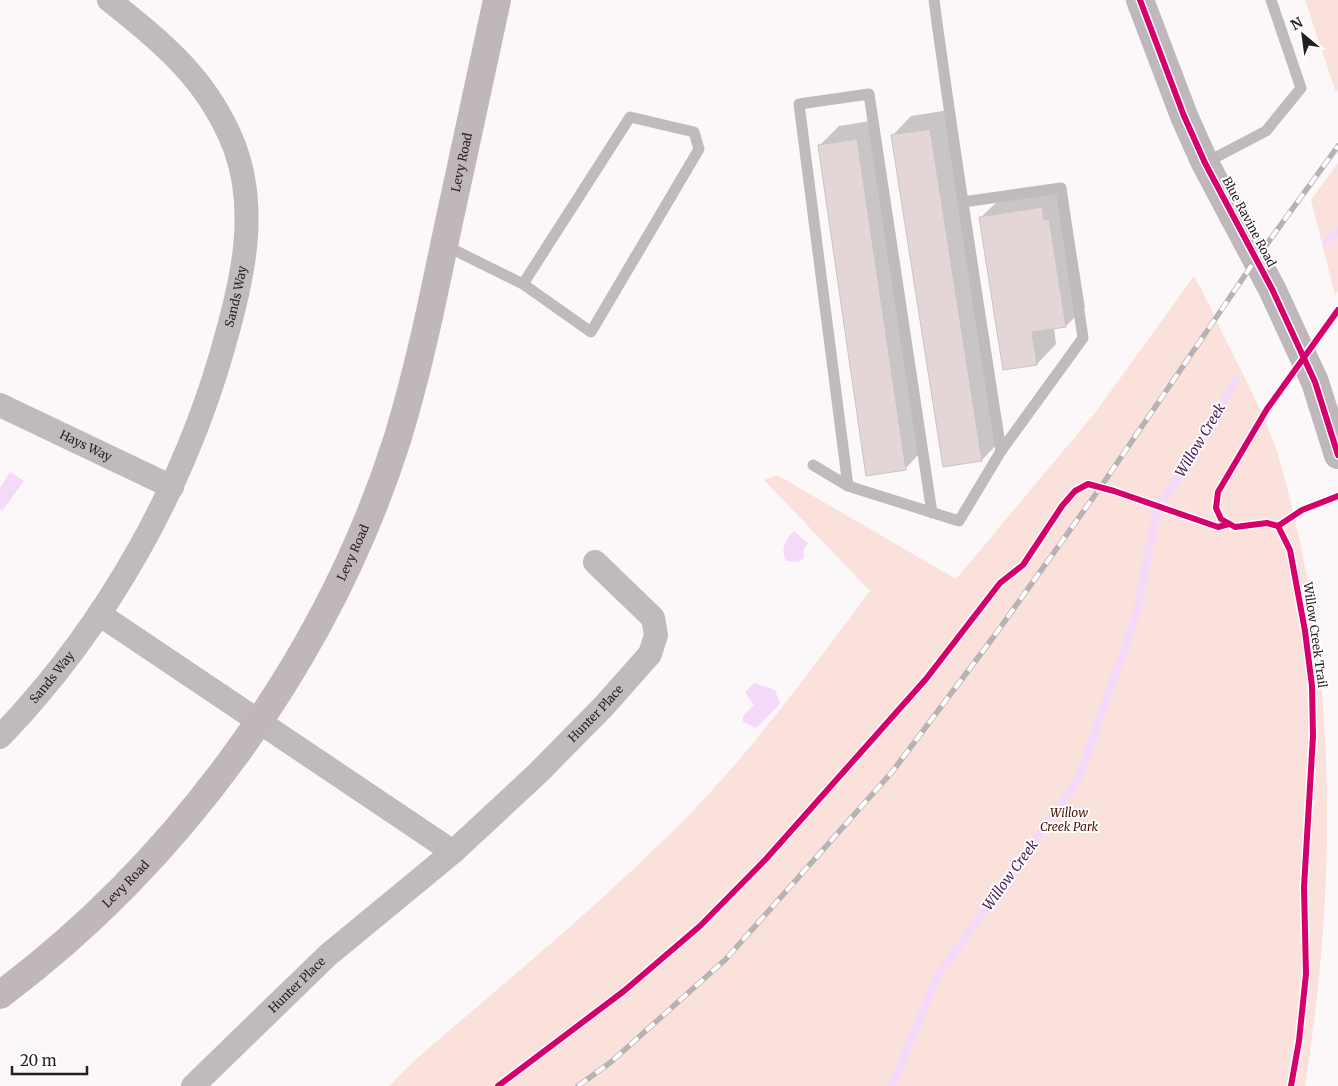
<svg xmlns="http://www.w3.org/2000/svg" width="1338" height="1086" viewBox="0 0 1338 1086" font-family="Merriweather,serif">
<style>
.green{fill:#fbe1dc}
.water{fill:#f4daf8}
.shadow{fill:#0003}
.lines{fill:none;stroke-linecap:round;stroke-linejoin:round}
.stream{stroke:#f4daf8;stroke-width:8}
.building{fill:#e4d6d7;stroke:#c9c3c4}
.lane{stroke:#c0b9bd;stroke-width:11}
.street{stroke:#c0b9bd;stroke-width:24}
.secondary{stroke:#c0b7bd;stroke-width:28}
.rail-casing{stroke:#b8b2b5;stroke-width:5.5}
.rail{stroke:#fff;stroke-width:4;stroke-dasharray:11;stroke-linecap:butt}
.cycleway-casing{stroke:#fff;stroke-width:9}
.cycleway{stroke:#d6006c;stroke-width:6}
.labels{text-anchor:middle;stroke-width:4;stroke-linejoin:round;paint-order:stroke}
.street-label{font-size:12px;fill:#261e21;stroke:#fff}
.park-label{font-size:12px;font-style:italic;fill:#4f0e00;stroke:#fff}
.water-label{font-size:14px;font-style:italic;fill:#4d2357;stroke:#fff}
</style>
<rect width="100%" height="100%" fill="#fcf7f9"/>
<g class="green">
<path d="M 1305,0 L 1338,0 L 1338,90 L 1336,93 Z"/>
<path d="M 1338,163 L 1338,291 L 1335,295 L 1311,200 Z"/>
<path d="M 1194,276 C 1204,294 1213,313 1222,332 C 1242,373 1264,412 1278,455 C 1338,657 1338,879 1305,1086 L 389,1086 L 414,1061 C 503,984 595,909 679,825 C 750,754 810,671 870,591 L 764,480 L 777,475 L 956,579 L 1095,413 Z"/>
</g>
<g class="water">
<path d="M 10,472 L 24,481 L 2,511 L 0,509 L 0,488 Z"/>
<path d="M 794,531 L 808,543 L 803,550 L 804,557 L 799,562 L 786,561 C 780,549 785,540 794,531 Z"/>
<path d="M 754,683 L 775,690 L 780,704 L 756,728 L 743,722 L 743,716 L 754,705 L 745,692 Z"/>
</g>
<g class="shadow">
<path d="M 949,110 L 1001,440 L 982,460 L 892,136 L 911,116 Z"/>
<path d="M 876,120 L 924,449 L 905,469 L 819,146 L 839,126 Z"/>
<path d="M 1061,189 L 1068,201 L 1085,307 L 1066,326 L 1054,328 L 1056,344 L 1037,364 L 1004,369 L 980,218 L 1000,199 Z"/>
</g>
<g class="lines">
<g class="stream">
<path d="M 1327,241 L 1338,230"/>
<path d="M 1164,500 L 1236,380"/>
<path d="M 890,1086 L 893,1083 L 938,975 L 1078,780 L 1136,615 L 1156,514"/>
</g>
</g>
<g class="building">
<path d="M 930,129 L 982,461 L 943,467 L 891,135 Z"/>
<path d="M 857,139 L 906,470 L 866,476 L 818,145 Z"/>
<path d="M 1042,207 L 1044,220 L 1049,219 L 1066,327 L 1032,332 L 1037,365 L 1003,370 L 979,217 Z"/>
</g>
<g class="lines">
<g class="lane">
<path d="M 934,0 C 954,151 978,301 1001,451 L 1083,338 L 1061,188 L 963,202"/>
<path d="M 1205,163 L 1266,131 L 1301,88 L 1271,0"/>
<path d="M 444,245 L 523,284 L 630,117 L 694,132 L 699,149 L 591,332 L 523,284"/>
<path d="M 813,465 L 848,486"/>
<path d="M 932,513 L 869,94 L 799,104 L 848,486 L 959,521 L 1001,451"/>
</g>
<g class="street">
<path id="s1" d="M 0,405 L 172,487"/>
<path d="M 99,614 L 453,852"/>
<path id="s2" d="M 0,737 C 108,625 187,483 227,334 C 244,273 257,209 235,148 C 209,80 164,44 109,0"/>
<path id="s3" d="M 193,1086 L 328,955 L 453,852 L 538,773 L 604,706 L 650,654 L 656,635 L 653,618 L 595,562"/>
</g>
<g class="secondary">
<path d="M 1140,0 L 1184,116 L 1205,163 L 1272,289 L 1315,382 L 1338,455"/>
<path id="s4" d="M 0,995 C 182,859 329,655 398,437 C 418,371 432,304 446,236 C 463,157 480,79 497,0"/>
</g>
<g class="rail-casing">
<path id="rail" d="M 578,1086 L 611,1062 L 726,959 L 892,772 L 992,639 L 1100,488 L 1256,259 L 1338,146"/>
</g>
<use href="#rail" class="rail"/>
<g class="cycleway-casing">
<g id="cycleway">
<path d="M 1140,0 L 1184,116 L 1205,163 L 1272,289 L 1315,382 L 1338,455"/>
<path d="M 1278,526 L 1302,510 L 1338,496"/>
<path d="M 498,1086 L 624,991 L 700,926 L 766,859 L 926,679 L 1000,583 L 1023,565 L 1062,506 L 1075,491 L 1088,484 L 1114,491 L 1218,527 L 1229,524"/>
<path d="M 1291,1086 L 1299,1041 L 1306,974 L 1304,887 L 1313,736 L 1312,686 L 1305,631 L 1290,550 L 1278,526 L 1267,523 L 1235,527 L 1221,519 L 1216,508 L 1218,492 L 1267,409 L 1338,310"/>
</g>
</g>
<use href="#cycleway" class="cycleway"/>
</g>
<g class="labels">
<g class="street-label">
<text dy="4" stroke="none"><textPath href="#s4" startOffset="978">Levy Road</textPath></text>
<text transform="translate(1249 222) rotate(62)" y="4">Blue Ravine Road</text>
<text dy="4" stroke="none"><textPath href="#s2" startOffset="506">Sands Way</textPath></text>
<text dy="4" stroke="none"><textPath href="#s1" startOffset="95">Hays Way</textPath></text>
<text dy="4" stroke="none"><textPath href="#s4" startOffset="572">Levy Road</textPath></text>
<text transform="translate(1315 635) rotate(82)" y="4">Willow Creek Trail</text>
<text dy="4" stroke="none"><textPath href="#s2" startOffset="79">Sands Way</textPath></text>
<text dy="4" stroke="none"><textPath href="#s3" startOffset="549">Hunter Place</textPath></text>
<text dy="4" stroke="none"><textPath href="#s4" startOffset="168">Levy Road</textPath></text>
<text dy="4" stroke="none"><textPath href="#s3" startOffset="145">Hunter Place</textPath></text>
</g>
<g class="park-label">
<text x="1069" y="817">Willow<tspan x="1069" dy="14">Creek Park</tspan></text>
</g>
<g class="water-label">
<text transform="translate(1200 440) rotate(-59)" y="5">Willow Creek</text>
<text transform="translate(1010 875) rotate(-54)" y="5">Willow Creek</text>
</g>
</g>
<g transform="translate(1303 35) rotate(331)" stroke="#ffffff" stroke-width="4" paint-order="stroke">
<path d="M0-4L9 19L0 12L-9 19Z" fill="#261e21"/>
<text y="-8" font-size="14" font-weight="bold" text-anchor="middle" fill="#261e21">N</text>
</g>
<path d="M12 1066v8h75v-8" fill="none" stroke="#261e21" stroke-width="2.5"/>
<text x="20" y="1066" font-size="15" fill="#261e21" stroke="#ffffff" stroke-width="4" paint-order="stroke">20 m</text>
</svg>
